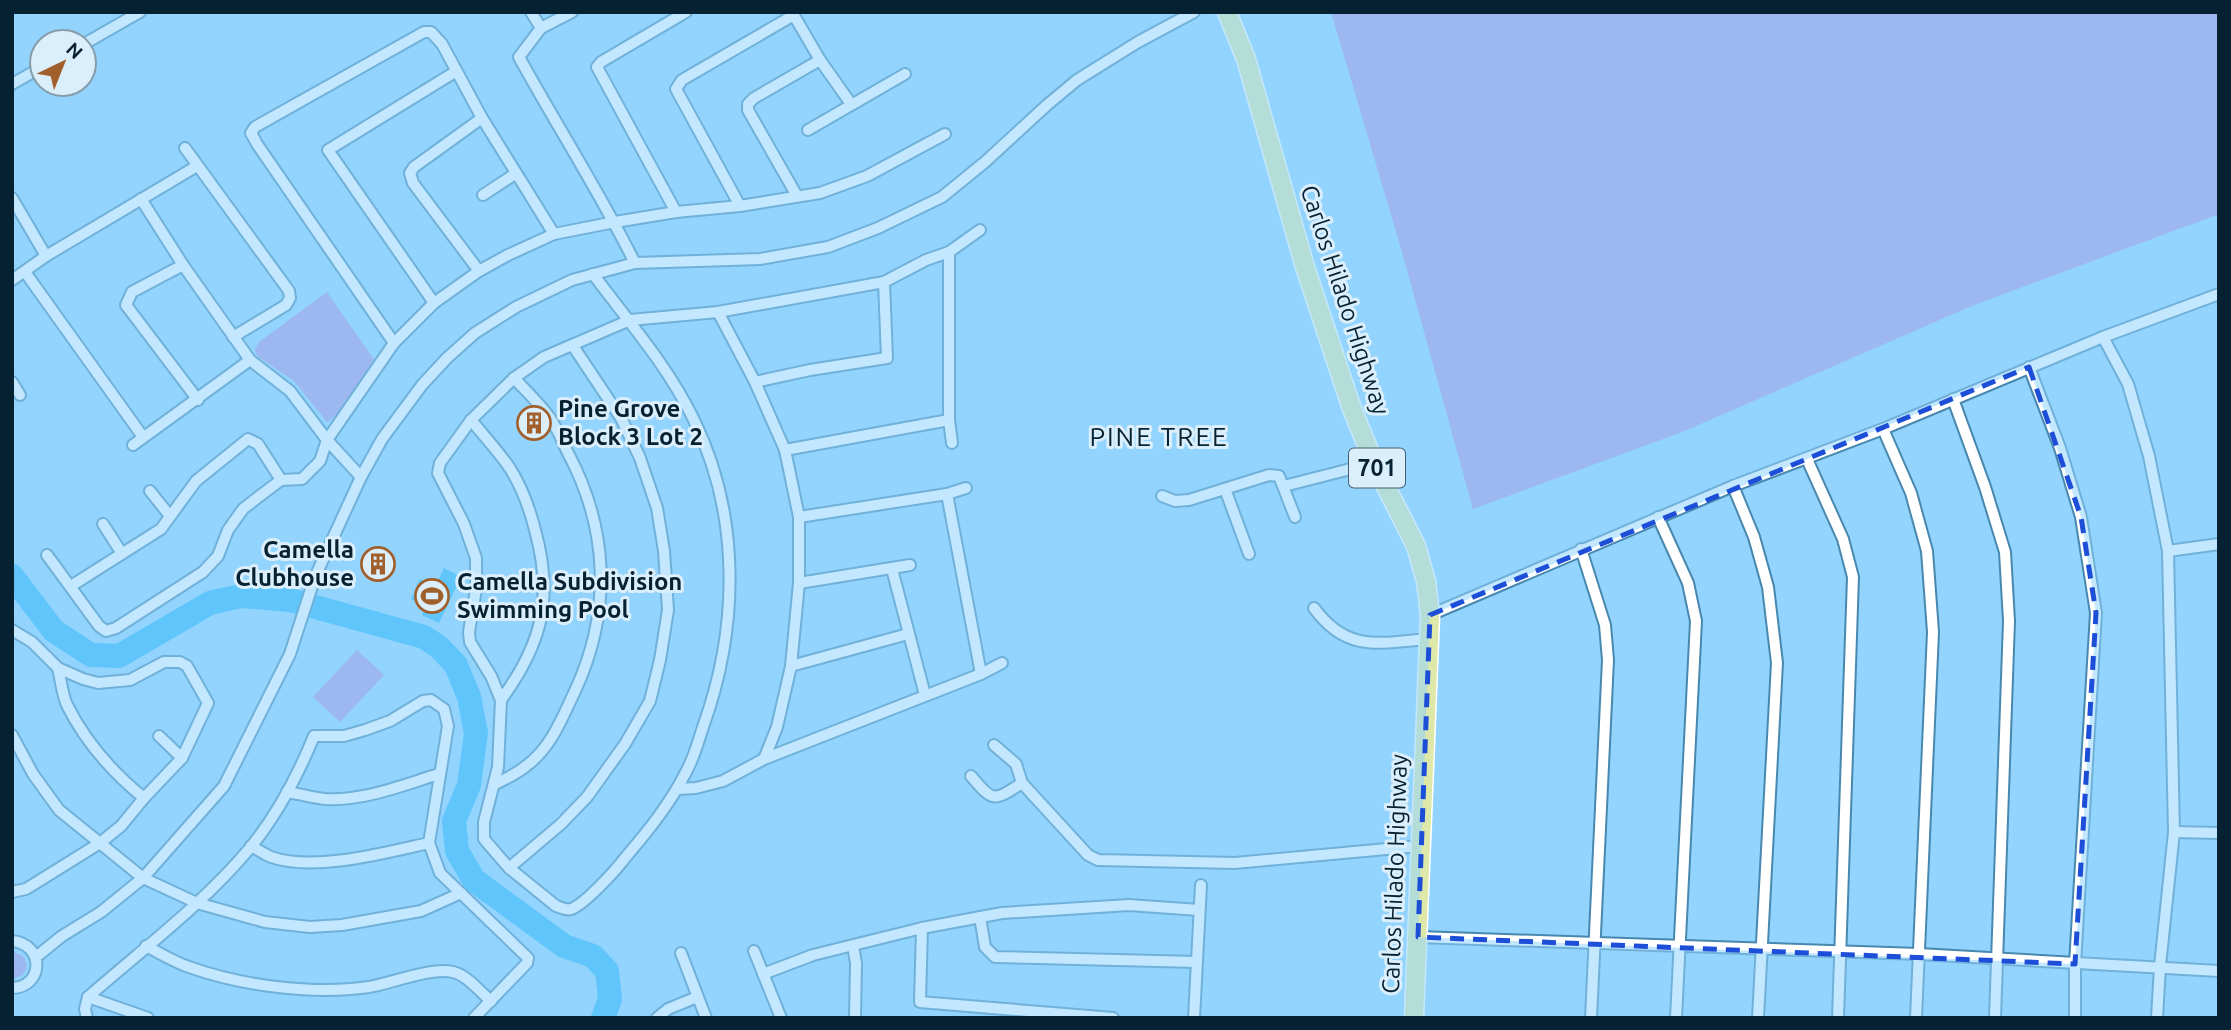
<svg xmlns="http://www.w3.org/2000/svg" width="2231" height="1030" viewBox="0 0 2231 1030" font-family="Ubuntu,sans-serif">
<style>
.green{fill:#aa94e2}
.water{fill:#22b4f9}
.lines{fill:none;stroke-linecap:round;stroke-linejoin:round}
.river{stroke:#22b4f9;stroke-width:24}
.minor-casing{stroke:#4888ae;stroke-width:14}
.primary-casing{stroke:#fff;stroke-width:21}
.minor{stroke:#fff;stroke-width:10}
.primary{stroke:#dee8a9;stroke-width:18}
.marked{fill:none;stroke:#1d4ed8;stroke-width:5;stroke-dasharray:14 9;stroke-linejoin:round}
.labels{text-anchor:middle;stroke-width:6;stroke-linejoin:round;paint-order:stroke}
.shield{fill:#dbeefb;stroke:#465e6e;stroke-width:2}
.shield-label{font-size:23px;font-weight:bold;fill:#062131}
.street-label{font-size:24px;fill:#062131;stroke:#dbeefb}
.poi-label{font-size:24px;font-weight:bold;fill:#062131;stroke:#dbeefb;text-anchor:start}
.neighbourhood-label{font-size:26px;letter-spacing:2px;fill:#062131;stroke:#dbeefb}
</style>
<rect width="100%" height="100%" fill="#92d4fd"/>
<g class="green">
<path d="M 1331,12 L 2219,12 L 2219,214 L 1974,305 L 1682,432 L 1473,509 L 1402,252 Z"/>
<path d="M 327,292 L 377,364 C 367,377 339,417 327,422 L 294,381 L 257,356 L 255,349 L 259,342 Z"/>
<path d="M 357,650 L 384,675 L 340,722 L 313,697 Z"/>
<path d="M 12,951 L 24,957 L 27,966 L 23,975 L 12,979 Z"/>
</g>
<path class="water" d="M 444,568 L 461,577 L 439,623 L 422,615 L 426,606 L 411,599 L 420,579 L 428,583 L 425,590 L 432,593 Z"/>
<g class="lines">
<path class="river" d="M 12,576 L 54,631 L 91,655 L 119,656 L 210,603 L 241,596 L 290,600 L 424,637 L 439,647 L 456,665 L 469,697 L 476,733 L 469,785 L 454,821 L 457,851 L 474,880 L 564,946 L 593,956 L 607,971 L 610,999 L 603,1018"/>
<g class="minor-casing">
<g id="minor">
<path d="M 531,12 L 541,28"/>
<path d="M 572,12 L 541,28 L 519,57 C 557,126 600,193 635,263"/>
<path d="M 792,12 L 820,60 L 851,104"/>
<path d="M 84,44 L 140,12"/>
<path d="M 12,84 L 42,67"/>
<path d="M 808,130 L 905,74"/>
<path d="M 185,148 L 289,291 L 290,298 L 286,305 L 233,337"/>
<path d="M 483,195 L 515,174"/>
<path d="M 797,196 L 748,110 L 748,104 L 754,98 L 820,60"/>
<path d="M 12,198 L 46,256"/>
<path d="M 141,199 L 183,265 L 250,360 L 290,391 L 327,440 L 361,477"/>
<path d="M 740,206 L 676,89 L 682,80 L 794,15"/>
<path d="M 676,212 L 597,67 L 601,62 L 686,12"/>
<path d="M 949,252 L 949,420 L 952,443"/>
<path d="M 183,265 L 132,292 L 126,305 L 198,400"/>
<path d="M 479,271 L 413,183 L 410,173 L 414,167 L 482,118"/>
<path d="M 25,272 L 143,437"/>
<path d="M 593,274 C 628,321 667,365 693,418 C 741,515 739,627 703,727 C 698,742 694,758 686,772 C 670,804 648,831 625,858 C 616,870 584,905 571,909 C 566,911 560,907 556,906 L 509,868 L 484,839 L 484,822 L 498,767 L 501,700 L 491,676 L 470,642 L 469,632 L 476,589 L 476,558 L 464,524 L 438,473 L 440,463 L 471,420 L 514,378 L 544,357 L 630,320 L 718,312 L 884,282 L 926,260 L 949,252 L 980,230"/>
<path d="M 12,280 L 46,256 L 197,166"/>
<path d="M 434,303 L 328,150 L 455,72"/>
<path d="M 718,312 L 755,382 L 785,450 L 799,517 L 799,583 L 791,666 L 777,727 L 764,759"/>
<path d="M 2103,337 L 2128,384 L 2149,456 L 2168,551 L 2174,832 L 2160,966 L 2157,1018"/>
<path d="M 394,343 L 257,144 L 251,133 L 255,127 L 424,32 L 431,32 L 442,44 L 482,118 L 554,234"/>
<path d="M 2029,367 L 2060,448 L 2081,517 L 2096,613 L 2075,964 L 2075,1018"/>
<path d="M 12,382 L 20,395"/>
<path d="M 755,382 L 810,370 L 887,358 L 884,282"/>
<path d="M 1953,399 L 1985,487 L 2005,552 L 2009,621 L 1995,1018"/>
<path d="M 471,420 C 484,436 500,453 511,470 C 522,488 530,510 535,530 C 554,598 542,644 501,700"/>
<path d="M 1883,429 L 1911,493 L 1927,551 L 1933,632 L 1916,1018"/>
<path d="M 133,445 L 250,360"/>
<path d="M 785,450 L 949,420"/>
<path d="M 1807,459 L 1843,539 L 1853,577 L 1838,1018"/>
<path d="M 1284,486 L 1374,463"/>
<path d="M 1733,486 L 1754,537 L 1768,587 L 1777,663 L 1758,1018"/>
<path d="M 1225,489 L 1249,554"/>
<path d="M 150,491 L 170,516"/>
<path d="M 947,494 L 981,674"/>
<path d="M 1162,496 L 1175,501 L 1189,500 L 1269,475 L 1279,476 L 1295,517"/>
<path d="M 799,517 L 947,494 L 966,488"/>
<path d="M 1658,517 L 1688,583 L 1696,621 L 1676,1018"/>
<path d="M 103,524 L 121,552"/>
<path d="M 1581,549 L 1605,625 L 1608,660 L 1591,1018"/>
<path d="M 2168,551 L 2219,544"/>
<path d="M 47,555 L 99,626 L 106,631 L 116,628 L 203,572 L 218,556 L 228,530 L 243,509 L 257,498 L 281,480 L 302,479 L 320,461 L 327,440 L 394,343 L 434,303 L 479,271 L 508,255 L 554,234 L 615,222 L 676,212 L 740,206 L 820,193 L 867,176 L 945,134"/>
<path d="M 892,569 L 925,695"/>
<path d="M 799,583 L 910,565"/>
<path d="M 71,586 L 161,529 L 196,481 L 248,439 L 258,444 L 281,480"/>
<path d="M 1314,608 C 1347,653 1379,643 1429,639"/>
<path d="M 1430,615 L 1733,486 L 1883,429 L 2103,337 L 2219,294"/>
<path d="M 12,630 L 32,642 L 58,668 L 83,679 L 98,683 L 130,680 L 164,662 L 180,662 L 187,666 L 208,703 L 182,758 L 144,798 L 121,826 L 100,843 L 26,889 L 12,892"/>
<path d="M 791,666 L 908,634"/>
<path d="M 58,668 C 61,680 62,694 67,705 C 85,741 113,773 144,798"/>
<path d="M 12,735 L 33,774 L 59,810 L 143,878 L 197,903 L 265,922 L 310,927 L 342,925 L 421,911 L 461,893"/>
<path d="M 159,736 L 182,758"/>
<path d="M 994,745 L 1016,764 L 1022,783 L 1088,855 L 1098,860 L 1235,863 L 1419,846"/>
<path d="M 971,776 C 993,802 993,802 1022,783"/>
<path d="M 494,785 C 504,779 517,774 526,766 C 551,748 562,718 575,691 C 612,611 609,529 567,451 C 562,440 557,428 550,418 C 540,404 526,391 514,378"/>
<path d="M 677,789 L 696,788 L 723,781 L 764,759 L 981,674 L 1002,663"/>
<path d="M 287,792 C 300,794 313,798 325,799 C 364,801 403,785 439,774"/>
<path d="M 2174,832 L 2219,833"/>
<path d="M 251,846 C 257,849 264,854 271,857 C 314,872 384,853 429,843"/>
<path d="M 509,868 L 561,824 L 587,797 L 625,744 L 650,701 L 660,660 L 668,610 L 664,551 L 657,508 L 640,458 L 621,418 L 573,346"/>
<path d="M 980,917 L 985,947 L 995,957 L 1197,962"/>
<path d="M 922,928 L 920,1002 L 1113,1018"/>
<path d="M 1418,937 L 1919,954 L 2219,971"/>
<path d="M 12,941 C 45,944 44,987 12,988"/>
<path d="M 146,946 C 160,953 174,962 189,967 C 242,986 314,995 369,987 C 393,983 430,967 453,972 C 467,975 480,992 491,1001"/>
<path d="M 853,946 L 856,963 L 855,1018"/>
<path d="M 754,951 L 781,1018"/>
<path d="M 681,953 L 706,1018"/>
<path d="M 36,957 L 62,936 L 101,912 L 143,878 L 224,786 L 290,654 L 315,577 L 361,477 L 382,439 L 422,385 L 447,358 L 475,333 L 516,307 L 572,280 L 635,263 L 760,259 L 828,247 L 878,228 L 942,197 L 985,162 L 1047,105 L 1077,80 L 1138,42 L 1194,12"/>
<path d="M 763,974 L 813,955 L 922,928 L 1002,913 L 1129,905 L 1199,910"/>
<path d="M 88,997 L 148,1018"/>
<path d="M 87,1018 L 85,1009 L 88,997 C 143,949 203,904 250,848 C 277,815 298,775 314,736 L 344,736 L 365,730 L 390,721 L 423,701 L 431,700 L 444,709 L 448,726 L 429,843 L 440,873 L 528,958 L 527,963 L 474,1018"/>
<path d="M 657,1018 L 668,1009 L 697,997"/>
<path d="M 1194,1018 L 1201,885"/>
</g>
</g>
<g class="primary-casing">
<path id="primary" d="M 1227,12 L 1246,59 L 1305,267 L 1351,406 L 1374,463 L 1416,546 L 1426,581 L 1430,615 L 1414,1018"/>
</g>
<use href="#minor" class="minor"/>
<use href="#primary" class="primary"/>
</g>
<path d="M0 0H2231V1030H0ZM 2029,367 L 2081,517 L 2096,613 L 2075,964 L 1418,937 L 1430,615 Z" fill="#92d4fd" fill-opacity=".55" fill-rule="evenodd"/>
<path class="marked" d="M 2029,367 L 2081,517 L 2096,613 L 2075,964 L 1418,937 L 1430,615 Z"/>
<defs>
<g id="building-ring" transform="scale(1.75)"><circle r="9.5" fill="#dbeefb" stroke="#a15f2b" stroke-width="1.5"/><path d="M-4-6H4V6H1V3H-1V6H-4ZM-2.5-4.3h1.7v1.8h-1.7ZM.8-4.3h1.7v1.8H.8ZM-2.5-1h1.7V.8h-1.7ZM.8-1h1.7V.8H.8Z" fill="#a15f2b"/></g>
<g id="stadium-ring" transform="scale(1.75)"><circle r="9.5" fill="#dbeefb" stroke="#a15f2b" stroke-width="1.5"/><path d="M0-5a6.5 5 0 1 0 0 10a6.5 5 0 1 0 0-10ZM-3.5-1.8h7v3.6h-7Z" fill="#a15f2b"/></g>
</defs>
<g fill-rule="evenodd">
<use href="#building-ring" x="534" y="423"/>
<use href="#building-ring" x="378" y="564"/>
<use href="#stadium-ring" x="432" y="596"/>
</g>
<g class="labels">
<rect class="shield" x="1349" y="448.5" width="56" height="39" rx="5"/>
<g class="shield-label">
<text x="1377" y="476">701</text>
</g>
<g class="street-label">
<text transform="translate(1345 300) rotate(72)" y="8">Carlos Hilado Highway</text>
<text transform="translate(1395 874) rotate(-88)" y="8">Carlos Hilado Highway</text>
</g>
<g class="poi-label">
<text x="558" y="417">Pine Grove<tspan x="558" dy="28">Block 3 Lot 2</tspan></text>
<text x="354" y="558" text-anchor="end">Camella<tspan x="354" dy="28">Clubhouse</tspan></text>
<text x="457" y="590">Camella Subdivision<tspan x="457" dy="28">Swimming Pool</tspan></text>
</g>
<g class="neighbourhood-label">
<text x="1159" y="446">PINE TREE</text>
</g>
</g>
<rect width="2231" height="1030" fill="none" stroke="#062131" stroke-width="28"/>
<g transform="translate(63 63) rotate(43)"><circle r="33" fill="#dbeefb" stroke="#869caa" stroke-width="2"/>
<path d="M0-5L12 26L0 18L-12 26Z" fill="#a15f2b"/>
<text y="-10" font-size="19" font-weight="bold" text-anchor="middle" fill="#062131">N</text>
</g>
</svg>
